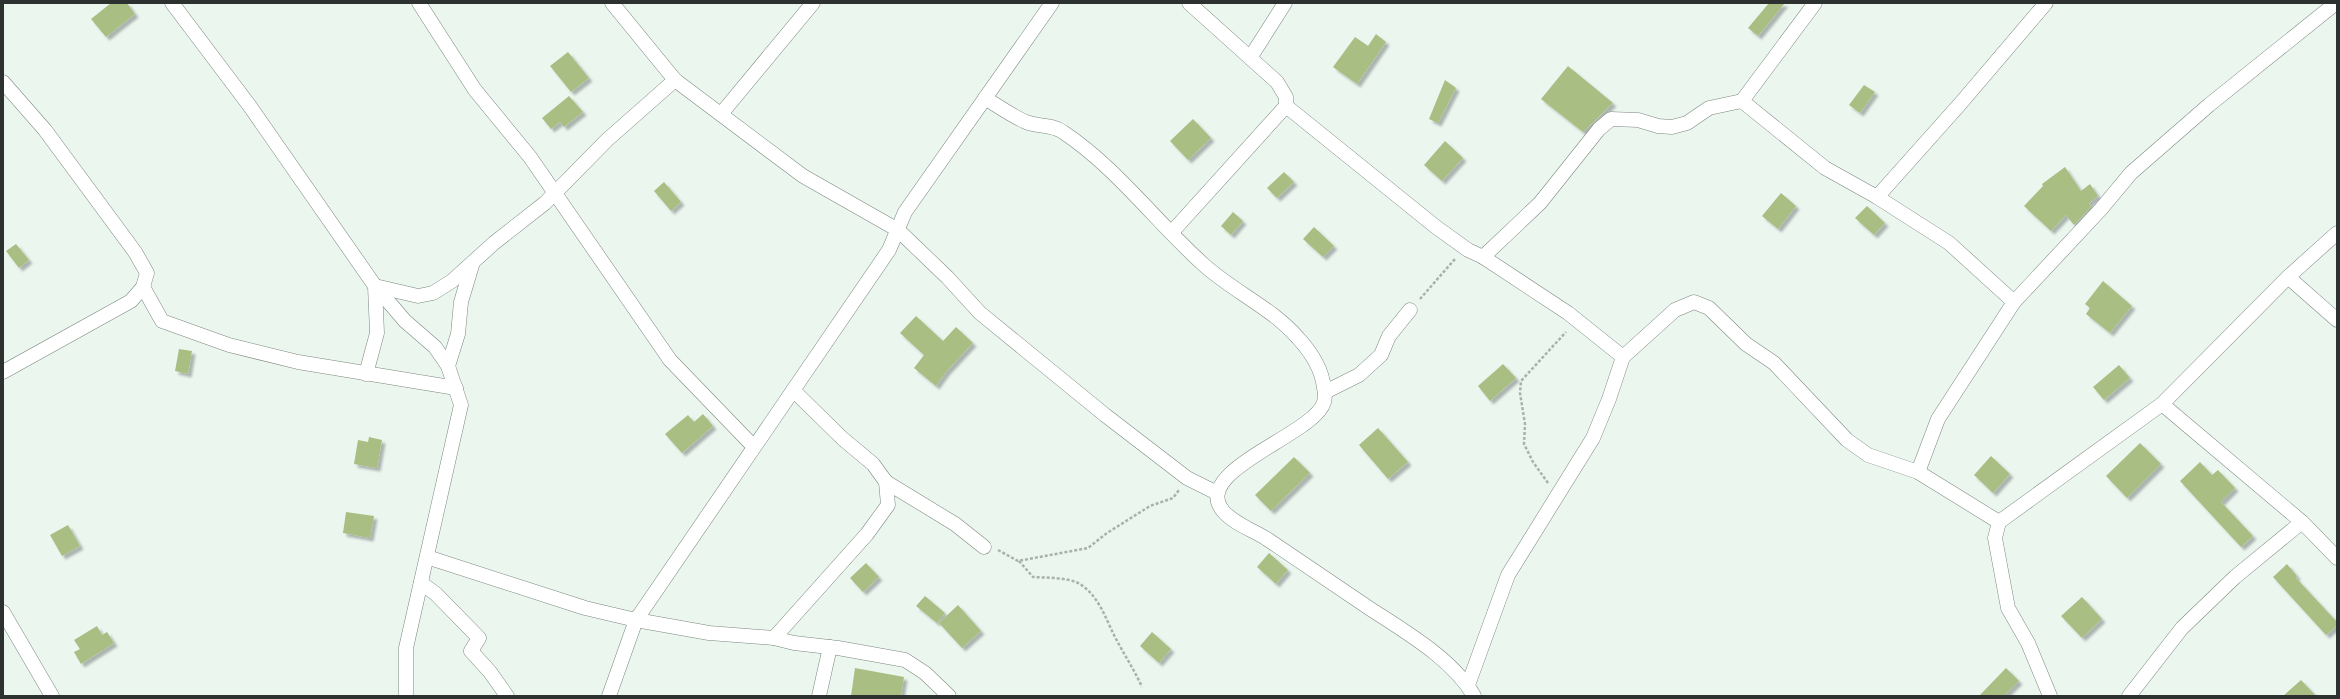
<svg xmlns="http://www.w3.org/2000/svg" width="2340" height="699" viewBox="0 0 2340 699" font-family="Ubuntu,sans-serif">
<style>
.building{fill:#a9be83;filter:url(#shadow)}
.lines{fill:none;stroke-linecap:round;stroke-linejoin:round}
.street-casing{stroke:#7d8780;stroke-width:15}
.path{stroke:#a9b1ac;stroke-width:2.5;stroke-dasharray:3 2;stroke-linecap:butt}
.street{stroke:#fff;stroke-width:14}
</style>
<defs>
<filter id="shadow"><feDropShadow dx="3.5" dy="3.5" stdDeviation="1" flood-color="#0004"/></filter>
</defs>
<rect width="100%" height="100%" fill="#ebf6ef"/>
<g class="building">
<path d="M 111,3 L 127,3 L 135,14 L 106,37 L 91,19 Z"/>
<path d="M 1769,3 L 1785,3 L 1758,36 L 1748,28 Z"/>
<path d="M 1376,34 L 1386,42 L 1357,84 L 1333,67 L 1355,37 L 1368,46 Z"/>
<path d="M 568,52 L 589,78 L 571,92 L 550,66 Z"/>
<path d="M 1568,66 L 1613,103 L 1583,132 L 1541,99 Z"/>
<path d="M 1445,80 L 1456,88 L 1438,123 L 1429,119 Z"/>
<path d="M 1864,85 L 1875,92 L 1860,113 L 1849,105 Z"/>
<path d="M 569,96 L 583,112 L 564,127 L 560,122 L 551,129 L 542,118 Z"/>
<path d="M 1193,119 L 1211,138 L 1188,160 L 1170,141 Z"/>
<path d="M 1445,141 L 1463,158 L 1442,181 L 1424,165 Z"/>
<path d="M 2065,167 L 2081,191 L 2090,184 L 2098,196 L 2089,203 L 2091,207 L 2074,225 L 2066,215 L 2051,231 L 2024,206 L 2043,186 L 2042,184 Z"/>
<path d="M 1284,172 L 1294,182 L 1277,198 L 1267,188 Z"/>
<path d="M 664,182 L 681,202 L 671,211 L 654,191 Z"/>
<path d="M 1781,193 L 1796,206 L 1778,229 L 1762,216 Z"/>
<path d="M 1867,206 L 1885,223 L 1874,235 L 1855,218 Z"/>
<path d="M 1233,212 L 1243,221 L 1231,235 L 1221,226 Z"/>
<path d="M 1314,227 L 1334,246 L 1323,257 L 1303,239 Z"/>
<path d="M 16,244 L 29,260 L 19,268 L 6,251 Z"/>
<path d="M 2103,281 L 2132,306 L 2110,333 L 2086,314 L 2090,308 L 2085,304 Z"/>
<path d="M 916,316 L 943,341 L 956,327 L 973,343 L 946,372 L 936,386 L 914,368 L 924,355 L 900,333 Z"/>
<path d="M 179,349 L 192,351 L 188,374 L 175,371 Z"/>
<path d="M 1503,364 L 1516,378 L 1490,401 L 1478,386 Z"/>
<path d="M 2119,365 L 2130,378 L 2104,400 L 2093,387 Z"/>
<path d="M 703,414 L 713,426 L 682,453 L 665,434 L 688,415 L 694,422 Z"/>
<path d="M 1378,428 L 1408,462 L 1388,479 L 1359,445 Z"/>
<path d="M 369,437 L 382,440 L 377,468 L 354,464 L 358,440 L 368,442 Z"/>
<path d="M 2140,443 L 2161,464 L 2127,498 L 2106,476 Z"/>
<path d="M 1991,456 L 2010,474 L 1993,493 L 1974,475 Z"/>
<path d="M 1294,457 L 1310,473 L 1271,511 L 1255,495 Z"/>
<path d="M 2200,462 L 2212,475 L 2218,470 L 2235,488 L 2221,502 L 2253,536 L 2241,547 L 2180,481 Z"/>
<path d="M 346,512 L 374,516 L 370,538 L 343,533 Z"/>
<path d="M 68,525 L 80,546 L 62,556 L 50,535 Z"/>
<path d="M 1269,553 L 1288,570 L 1276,584 L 1257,567 Z"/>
<path d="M 866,563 L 879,577 L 863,592 L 850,578 Z"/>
<path d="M 2287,564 L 2297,576 L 2296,578 L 2337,622 L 2337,626 L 2326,635 L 2273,577 Z"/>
<path d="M 925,596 L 945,613 L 937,623 L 916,606 Z"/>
<path d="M 2082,597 L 2102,619 L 2082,638 L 2061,616 Z"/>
<path d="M 958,605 L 981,631 L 962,648 L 939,623 Z"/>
<path d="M 97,626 L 102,635 L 107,632 L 114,643 L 81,664 L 74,652 L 80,649 L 74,640 Z"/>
<path d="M 1152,632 L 1171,649 L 1159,663 L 1140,646 Z"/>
<path d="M 855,668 L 904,677 L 901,696 L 851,696 Z"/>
<path d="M 2006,668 L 2019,681 L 2004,696 L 1979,696 Z"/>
<path d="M 2301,680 L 2316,696 L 2283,696 Z"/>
</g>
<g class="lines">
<g class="street-casing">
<g id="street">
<path d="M 172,3 L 249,105 L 375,286 L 405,321 L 435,347 L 448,366 L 461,405 L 406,648 L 406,696"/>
<path d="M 419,3 L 475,90 L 530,157 L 670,360 L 754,447"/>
<path d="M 612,3 L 675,80 L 803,176 L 898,230 L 947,277 L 980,313 L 1105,415 L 1187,478 L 1217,493"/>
<path d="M 1189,3 L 1277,82 L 1286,97 L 1286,106 L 1436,227 L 1468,250 L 1483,257 L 1568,313 L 1623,357"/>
<path d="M 1815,3 L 1742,101 L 1825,168 L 1877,197"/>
<path d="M 1250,58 L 1285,3"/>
<path d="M 3,82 L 45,130 L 135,252 L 147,273 L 143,287 L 131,301 L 3,372"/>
<path d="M 985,98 C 998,106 1012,116 1026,122 C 1038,127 1052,124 1063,132 C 1117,168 1156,222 1204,265 C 1234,292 1272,308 1298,338 C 1311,352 1322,369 1324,388 C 1325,392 1325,398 1324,402 C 1315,435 1190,470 1223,511 C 1234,524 1253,530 1267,539 C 1301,562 1335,585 1369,608 C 1404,631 1453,659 1474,696"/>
<path d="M 721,114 L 813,3"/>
<path d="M 1172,232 L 1286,106"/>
<path d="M 1483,257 L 1540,203 L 1599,129 L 1611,119 L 1638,120 L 1658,126 L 1672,127 L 1687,123 L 1709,108 L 1742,101"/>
<path d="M 2288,277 L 2337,320"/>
<path d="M 143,287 L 162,321 L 229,345 L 298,362 L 456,388"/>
<path d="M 2014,302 L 1949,243 L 1877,197 L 1960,104 L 2046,3"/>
<path d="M 448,366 L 458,334 L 461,302 L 473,262"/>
<path d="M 366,374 L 377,333 L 375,286 L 418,296 L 433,293 L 452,281 L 494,243 L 545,203 L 607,140 L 675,80"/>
<path d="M 1325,392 L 1359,375 L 1381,355 L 1389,336 L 1410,310"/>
<path d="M 2162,404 L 2302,522 L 2337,558"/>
<path d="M 1918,472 L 1938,419 L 2014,302 L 2101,209 L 2131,173 L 2209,105 L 2336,3"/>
<path d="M 886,482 L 955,524 L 984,547"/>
<path d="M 427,557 L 585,608 L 636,620 L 709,633 L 774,638 L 794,643 L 838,648 L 905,660 L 925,673 L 949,696"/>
<path d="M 421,583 L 436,594 L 479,638 L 471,651 L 490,672 L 507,696"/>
<path d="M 3,612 L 52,696"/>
<path d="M 774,638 L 867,534 L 888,505 L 886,482 L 873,464 L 843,439 L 793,390"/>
<path d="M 1468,685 L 1508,575 L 1593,438 L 1609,399 L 1623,357 L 1675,310 L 1694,302 L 1709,308 L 1746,344 L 1774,363 L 1847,440 L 1868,455 L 1918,472 L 1999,522"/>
<path d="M 609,696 L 636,620 L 889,250 L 905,212 L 1052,3"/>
<path d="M 819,696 L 830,647"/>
<path d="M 2050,696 L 2028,643 L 2008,608 L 1995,538 L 1999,522 L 2162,404 L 2288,277 L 2337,233"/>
<path d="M 2129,696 L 2182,628 L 2235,577 L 2302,522"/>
</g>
</g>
<g class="path">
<path d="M 1420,299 L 1455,259"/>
<path d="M 1548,483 L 1533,462 L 1524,444 L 1525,424 L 1520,393 L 1521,381 L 1566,332"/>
<path d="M 998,550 L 1018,561 L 1088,548 L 1107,533 L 1150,506 L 1173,498 L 1179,490"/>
<path d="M 1019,561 L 1033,577 C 1047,578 1065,577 1078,583 C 1098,594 1105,617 1114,635 C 1123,653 1134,669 1142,687"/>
</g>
<use href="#street" class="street"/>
</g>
<rect width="2340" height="699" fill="none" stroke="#2d312f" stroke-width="8"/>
</svg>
